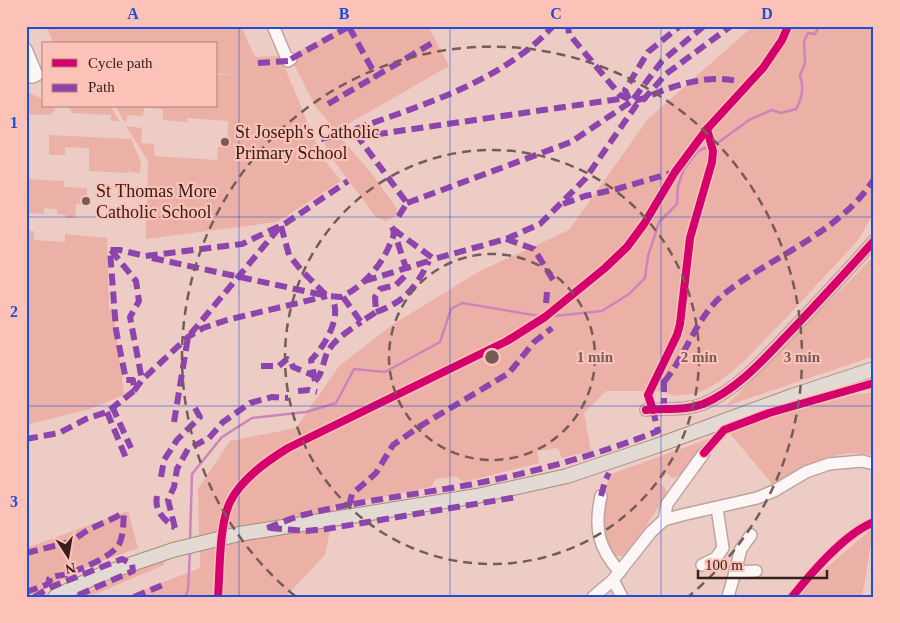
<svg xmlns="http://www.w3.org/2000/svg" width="900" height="623" viewBox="0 0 900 623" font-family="Georgia,serif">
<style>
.green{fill:#ebb0a6}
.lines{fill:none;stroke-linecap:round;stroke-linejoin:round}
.stream{stroke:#cc85ba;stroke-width:2.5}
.minor-casing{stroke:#bda4a0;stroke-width:14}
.major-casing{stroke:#a28d7d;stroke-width:16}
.minor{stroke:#fcf7f6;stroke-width:11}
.major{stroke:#e3dbd3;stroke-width:14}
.quiet{stroke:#8e44ad;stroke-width:6;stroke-dasharray:12 6;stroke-linecap:butt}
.cycleway-casing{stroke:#fcc2b7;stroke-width:11}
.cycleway{stroke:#d6006c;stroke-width:8}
.grid{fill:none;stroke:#1d4ed8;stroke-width:1;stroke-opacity:0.55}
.ring{fill:none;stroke:#755c58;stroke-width:2.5;stroke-dasharray:9 6}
.poi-dot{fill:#755c58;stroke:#fcc2b7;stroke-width:2}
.labels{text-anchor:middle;stroke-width:4.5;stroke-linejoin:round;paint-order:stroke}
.poi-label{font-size:18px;fill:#35201c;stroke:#fcc2b7;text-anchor:start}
.centre{fill:#755c58;stroke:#fcc2b7;stroke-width:2.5}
.ring-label{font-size:15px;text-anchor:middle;font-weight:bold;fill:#755c58;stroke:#fcc2b7;stroke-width:4.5;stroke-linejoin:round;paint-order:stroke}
.neatline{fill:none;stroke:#1d4ed8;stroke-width:2}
.grid-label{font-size:16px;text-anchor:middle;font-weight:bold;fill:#1d4ed8}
</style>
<rect width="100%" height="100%" fill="#edccc6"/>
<g class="green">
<path d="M 46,26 L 241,26 L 255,57 L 280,56 L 322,157 L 341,181 L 277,222 L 146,239 L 148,161 L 126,126 L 142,128 L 141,143 L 154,144 L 154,156 L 217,160 L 218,147 L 227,147 L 228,121 L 187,118 L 187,122 L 163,120 L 163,109 L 144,108 L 143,116 L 127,115 L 127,121 L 124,121 L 115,106 L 216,106 L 216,75 L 242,73 L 216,74 L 216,44 L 54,44 Z"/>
<path d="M 344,26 L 428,26 L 449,66 L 336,131 L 316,107 L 290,57 Z"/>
<path d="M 753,26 L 874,26 L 874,212 L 859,239 L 788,316 L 742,363 L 719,382 L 698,393 L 676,396 L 659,391 L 606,391 L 584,413 L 591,451 L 562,458 L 558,448 L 537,451 L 539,463 L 464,482 L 455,476 L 436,479 L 431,487 L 335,506 L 325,555 L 285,597 L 125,597 L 200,568 L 198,489 L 230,441 L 296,428 L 339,366 L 395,323 L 480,271 L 569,230 L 648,119 Z"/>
<path d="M 26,91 L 44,100 L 44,106 L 52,106 L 56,109 L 50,115 L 26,114 Z"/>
<path d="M 69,106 L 111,106 L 119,121 L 111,121 L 111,115 L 72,113 Z"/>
<path d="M 49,135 L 131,139 L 141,162 L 140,173 L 130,172 L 129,163 L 129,173 L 89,171 L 89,148 L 65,147 L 65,155 L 49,155 Z"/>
<path d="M 341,138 L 372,174 L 397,209 L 396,215 L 386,221 L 376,217 L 328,153 L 324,142 Z"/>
<path d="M 26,179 L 64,181 L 64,187 L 87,188 L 87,205 L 76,204 L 75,218 L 66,218 L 66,215 L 57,214 L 57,209 L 44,208 L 44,214 L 26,213 Z"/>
<path d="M 26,231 L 34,231 L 34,240 L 65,242 L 65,234 L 107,238 L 109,310 L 113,308 L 124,395 L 90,409 L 26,425 Z"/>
<path d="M 874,256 L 874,356 L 726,406 Z"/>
<path d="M 874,392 L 874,456 C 840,445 801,468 773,485 L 728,431 L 772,417 L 854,395 Z"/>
<path d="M 711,438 L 680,475 L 673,478 L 667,473 L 659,482 L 665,488 L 667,494 L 629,552 L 624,556 L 614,556 L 611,553 L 605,538 L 603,525 L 607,484 L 614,473 Z"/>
<path d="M 128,511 L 138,548 L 96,563 L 26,597 L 26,548 Z"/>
<path d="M 874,527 L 862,597 L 792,597 Z"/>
<path d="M 165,560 L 164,565 L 88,597 L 74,597 L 133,571 Z"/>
</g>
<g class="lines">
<g class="stream">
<path d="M 190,540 L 192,474 L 222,437 L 252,418 L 306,412 L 336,403 L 354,369 L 385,372 L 440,342 L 451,309 L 462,303 L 545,317 L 602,311 L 629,294 L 645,278 L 648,256 L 659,222 L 677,204 L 678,186 L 684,169 L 698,151 L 719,142 L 749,120 L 772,110 L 781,113 L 796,109 C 802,99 804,87 800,76 L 805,63 L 804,41 L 808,33 L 815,34 L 819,26"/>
<path d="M 185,597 L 188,590 L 190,551"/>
</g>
<g class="minor-casing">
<g id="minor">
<path d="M 273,26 L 288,61 L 291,59"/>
<path d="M 26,49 L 37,75 L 33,77 L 26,77"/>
<path d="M 646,410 C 665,408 684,411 703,404 C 737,390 764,359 788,334 C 818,303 846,272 874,241"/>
<path d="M 601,496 C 594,528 598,548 620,572"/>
<path d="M 664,520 L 667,504 L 704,453"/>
<path d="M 702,565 L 716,558 L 723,548 L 717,508"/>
<path d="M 735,572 L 741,549 L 751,535"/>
<path d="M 613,580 L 622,597"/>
<path d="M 593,597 L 613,580 L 651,532 L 664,520 L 682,515 L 757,498 L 774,491 L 806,472 L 829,464 L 862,461 L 874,464"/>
<path d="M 728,597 L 735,572 L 756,571"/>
</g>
</g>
<g class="major-casing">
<path id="major" d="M 55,597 L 95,577 L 132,564 L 173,550 L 239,534 L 477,496 L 567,476 L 656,446 L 792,396 L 874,369"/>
</g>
<use href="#minor" class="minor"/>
<use href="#major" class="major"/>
<g class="quiet">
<path d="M 704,26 L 662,61 L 632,101 C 642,100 649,96 659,92 C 682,83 712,75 737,81"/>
<path d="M 349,27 L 376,76 L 434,42"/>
<path d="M 291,59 L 350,26"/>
<path d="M 258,63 L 288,61"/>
<path d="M 629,99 L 625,90 L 648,52 L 680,26"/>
<path d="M 328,104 L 376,76"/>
<path d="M 354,137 L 358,137 L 407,203 L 398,217"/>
<path d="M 358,137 L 626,98"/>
<path d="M 321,139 L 339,135 C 411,108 500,85 553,26"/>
<path d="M 407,203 L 571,142 L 632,101 L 620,95 L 569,34 L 568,26"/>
<path d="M 563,204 L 585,196 L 617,189 L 675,172"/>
<path d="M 281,226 L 289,255 L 301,270 L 327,296 L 341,297 C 362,287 381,267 390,244 C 392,240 395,234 393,229 C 393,229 389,223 389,223"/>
<path d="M 393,229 L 434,259 L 506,239 L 540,224 L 585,179 L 637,104 L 644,99 L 666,74 L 731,26"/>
<path d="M 506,239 L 534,249 L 555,283"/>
<path d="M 111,250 L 136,281 L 139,301 L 130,317 L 142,380"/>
<path d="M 152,258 L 323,295"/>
<path d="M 365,281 L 432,260"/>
<path d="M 343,297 L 361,322 L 376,312 L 375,297 L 380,289 L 396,285 L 406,275 L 406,268 L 394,231"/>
<path d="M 546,303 L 547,292"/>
<path d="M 376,312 C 405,302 416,287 429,261"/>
<path d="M 261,366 L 279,366 L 287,359 L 291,361 L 293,367 L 315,376"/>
<path d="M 315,381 L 311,360 C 323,348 340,321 334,303"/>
<path d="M 315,381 C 323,374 323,360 328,351 C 335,339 350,330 361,322"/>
<path d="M 664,382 C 687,354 696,317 724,294 C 772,256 840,233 874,179"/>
<path d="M 134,391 L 142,380 L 188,337 L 203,328 L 227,320 L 327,296"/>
<path d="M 298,391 L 309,390 L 317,392"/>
<path d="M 112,406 L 131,448"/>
<path d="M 664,410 L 664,377"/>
<path d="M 107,412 L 126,458"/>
<path d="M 174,422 L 188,337 L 279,228"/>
<path d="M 26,439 L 59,433 L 86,419 L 107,412 L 134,391 L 133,380 L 126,380 L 116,330 L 110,250 L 120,250 L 145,256 L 242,244 L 286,223 L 348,181"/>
<path d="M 161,477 L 164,460 L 177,440 L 200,417 L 195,408"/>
<path d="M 157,496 C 154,511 164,519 175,528"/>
<path d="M 601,496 L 605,481 L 609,473"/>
<path d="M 349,506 L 352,494 L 376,473 L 393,445 L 422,425 L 509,373 L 534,342 L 552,328"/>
<path d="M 175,528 L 168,500 L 174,487 L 177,469 L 188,449 L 209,438 L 223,422 L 250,403 L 272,397 L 288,398"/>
<path d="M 267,528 C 279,524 291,518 303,515 C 357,501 413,495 468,485 C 532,473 597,455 658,431 L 652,406"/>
<path d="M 270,528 L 306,531 L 326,529 L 517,497"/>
<path d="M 26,553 L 70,542 L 88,530 L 116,517 L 124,512"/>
<path d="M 26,592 L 46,585 L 50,581 L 49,579 C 54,575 61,576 67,574 C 81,569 109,558 118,546 C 124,537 123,523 124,512"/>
<path d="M 34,597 L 51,587 L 122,559 L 132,564 L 133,571 L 74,597"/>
<path d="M 134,597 L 165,584"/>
</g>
<g class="cycleway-casing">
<g id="cycleway">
<path d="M 646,410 C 665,408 684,411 703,404 C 737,390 764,359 788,334 C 818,303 846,272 874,241"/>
<path d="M 653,410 L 648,395 L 677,335 L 680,324 L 690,238 L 712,162 L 713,151 L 707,129"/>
<path d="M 704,453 L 724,430 L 769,413 L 874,383"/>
<path d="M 218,597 C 220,570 219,525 230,502 C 241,479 267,461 288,448 L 507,341 L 545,317 L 605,268 L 627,247 L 644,224 L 675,172 L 707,129 L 763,68 L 782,40 L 788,26"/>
<path d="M 792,597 C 812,572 844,534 874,522"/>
</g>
</g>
<use href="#cycleway" class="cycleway"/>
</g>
<path class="grid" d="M 239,26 L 239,597M 450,26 L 450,597M 661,26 L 661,597M 26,217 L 874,217M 26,406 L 874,406"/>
<g class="ring">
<circle cx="492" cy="357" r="103"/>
<circle cx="492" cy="357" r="207"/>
<path d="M295 596A310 310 0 1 1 689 596"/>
</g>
<g class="poi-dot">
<circle cx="225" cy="142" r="5"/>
<circle cx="86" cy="201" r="5"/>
</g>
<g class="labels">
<g class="poi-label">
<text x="235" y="138">St Joseph's Catholic<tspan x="235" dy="21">Primary School</tspan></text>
<text x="96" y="197">St Thomas More<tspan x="96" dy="21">Catholic School</tspan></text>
</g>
</g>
<circle cx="492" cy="357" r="8" class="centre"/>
<g class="ring-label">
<text x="595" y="362">1 min</text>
<text x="699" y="362">2 min</text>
<text x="802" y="362">3 min</text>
</g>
<rect width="900" height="623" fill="none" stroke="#fcc2b7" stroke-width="55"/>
<rect x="42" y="42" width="175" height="65" fill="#fcc2b7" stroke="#ac8179"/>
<rect x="52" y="59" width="25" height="8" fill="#d6006c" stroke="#ac8179"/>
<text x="88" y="68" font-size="15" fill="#35201c">Cycle path</text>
<rect x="52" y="84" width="25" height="8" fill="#8e44ad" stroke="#ac8179"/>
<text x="88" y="92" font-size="15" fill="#35201c">Path</text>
<g transform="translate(68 556) rotate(168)" stroke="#fcc2b7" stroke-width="4" paint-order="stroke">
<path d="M0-4L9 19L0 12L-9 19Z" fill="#35201c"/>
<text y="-8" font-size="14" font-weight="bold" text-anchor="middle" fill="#35201c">N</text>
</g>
<path d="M698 570v8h129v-8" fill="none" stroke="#35201c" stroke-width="2.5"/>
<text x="705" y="570" font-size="15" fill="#35201c" stroke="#fcc2b7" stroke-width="4" paint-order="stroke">100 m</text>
<rect x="28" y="28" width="844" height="568" class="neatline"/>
<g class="grid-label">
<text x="133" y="19">A</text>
<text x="344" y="19">B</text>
<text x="556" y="19">C</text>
<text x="767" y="19">D</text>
<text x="14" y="128">1</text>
<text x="14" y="317">2</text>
<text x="14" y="507">3</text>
</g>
</svg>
